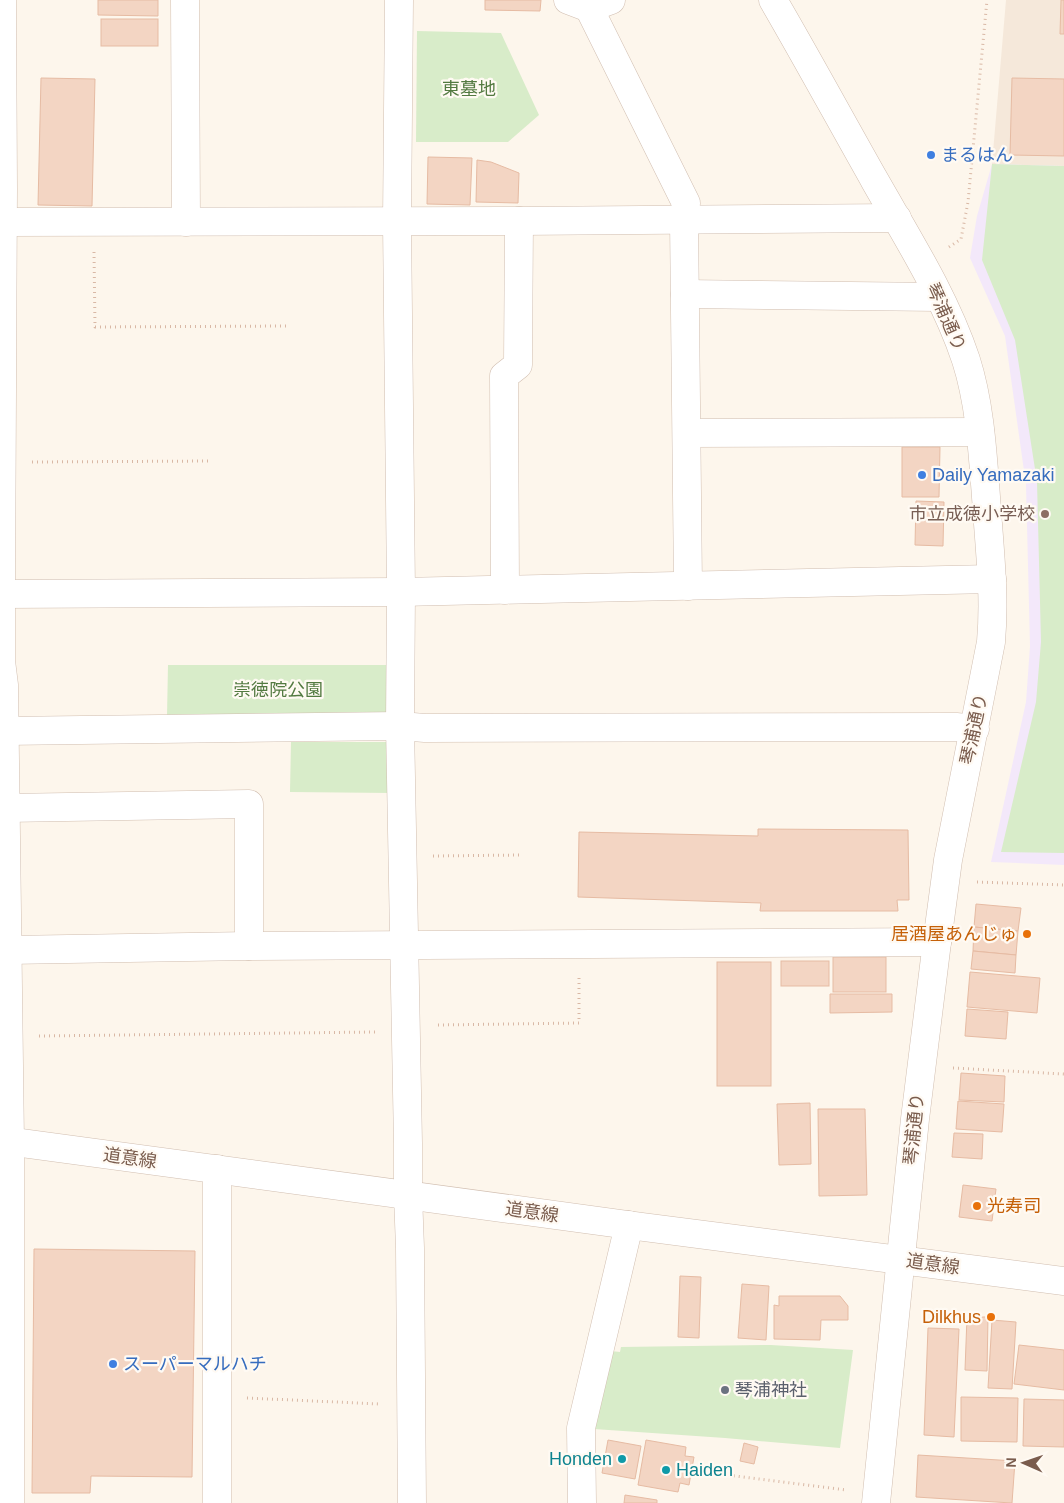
<svg xmlns="http://www.w3.org/2000/svg" width="1064" height="1503" viewBox="0 0 1064 1503" font-family="Helvetica,'Noto Sans JP',sans-serif">
<style>
.residential{fill:#f5e8da}
.education{fill:#f3e8fa}
.green{fill:#d8ecc9}
.building{fill:#f3d5c3;stroke:#e6bba3}
.lines{fill:none;stroke-linecap:round;stroke-linejoin:round}
.minor-casing{stroke:#d1beb0;stroke-width:29}
.tertiary-casing{stroke:#d1beb0;stroke-width:29}
.path{stroke:#d9b8a5;stroke-width:3;stroke-dasharray:1 4;stroke-linecap:butt}
.minor{stroke:#fff;stroke-width:28}
.tertiary{stroke:#fff;stroke-width:28}
.shop-dot{fill:#3f7fe0;stroke:#fffaf3;stroke-width:2}
.education-dot{fill:#8d6e63;stroke:#fffaf3;stroke-width:2}
.food-dot{fill:#e8710a;stroke:#fffaf3;stroke-width:2}
.worship-dot{fill:#6b7280;stroke:#fffaf3;stroke-width:2}
.culture-dot{fill:#0f9aa8;stroke:#fffaf3;stroke-width:2}
.labels{text-anchor:middle;stroke-width:4.5;stroke-linejoin:round;paint-order:stroke}
.park-label{font-size:18px;fill:#537a41;stroke:#fffaf3}
.shop-label{font-size:18px;fill:#366cbe;stroke:#fffaf3;text-anchor:start}
.street-label{font-size:18px;fill:#7a5c4d;stroke:#fffaf3}
.education-label{font-size:18px;fill:#785e54;stroke:#fffaf3;text-anchor:end}
.food-label{font-size:18px;fill:#c56008;stroke:#fffaf3;text-anchor:end}
.worship-label{font-size:18px;fill:#5b616d;stroke:#fffaf3;text-anchor:start}
.culture-label{font-size:18px;fill:#0d838f;stroke:#fffaf3;text-anchor:end}
</style>
<rect width="100%" height="100%" fill="#fdf6ec"/>
<path class="residential" d="M 1006,0 L 1064,0 L 1064,166 L 992,164 Z"/>
<path class="education" d="M 992,164 L 1064,166 L 1064,865 L 991,862 L 1026,702 L 1030,646 L 1026,485 L 1005,336 L 970,258 L 977,216 Z"/>
<g class="green">
<path d="M 417,31 L 501,33 L 539,115 L 508,142 L 416,142 Z"/>
<path d="M 992,164 L 1064,166 L 1064,853 L 1001,852 L 1036,702 L 1041,642 L 1037,482 L 1015,340 L 982,260 Z"/>
<path d="M 168,665 L 387,665 L 388,715 L 167,716 Z"/>
<path d="M 291,742 L 391,742 L 391,793 L 290,792 Z"/>
<path d="M 771,1345 L 853,1350 L 840,1448 L 725,1438 L 594,1429 L 611,1351 L 620,1352 L 621,1347 Z"/>
</g>
<g class="building">
<path d="M 98,0 L 158,0 L 158,16 L 98,15 Z"/>
<path d="M 485,0 L 541,0 L 540,11 L 485,10 Z"/>
<path d="M 1061,0 L 1064,0 L 1064,34 L 1060,34 Z"/>
<rect x="101" y="19" width="57" height="27"/>
<path d="M 41,78 L 95,79 L 92,206 L 38,205 Z"/>
<path d="M 1012,78 L 1064,79 L 1064,156 L 1010,155 Z"/>
<path d="M 428,157 L 472,158 L 470,205 L 427,204 Z"/>
<path d="M 477,160 L 491,162 L 519,173 L 518,203 L 476,202 Z"/>
<path d="M 902,447 L 940,447 L 939,497 L 902,497 Z"/>
<path d="M 916,501 L 944,502 L 943,546 L 915,545 Z"/>
<path d="M 758,829 L 908,830 L 909,900 L 897,900 L 898,911 L 760,911 L 761,903 L 578,897 L 579,832 L 758,836 Z"/>
<path d="M 976,904 L 1021,908 L 1018,931 L 974,927 Z"/>
<path d="M 974,927 L 1018,931 L 1016,955 L 973,951 Z"/>
<path d="M 973,951 L 1016,955 L 1015,973 L 971,969 Z"/>
<rect x="833" y="957" width="53" height="35"/>
<rect x="781" y="961" width="48" height="25"/>
<rect x="717" y="962" width="54" height="124"/>
<path d="M 970,972 L 1040,978 L 1037,1013 L 967,1007 Z"/>
<path d="M 830,994 L 892,994 L 892,1012 L 830,1013 Z"/>
<path d="M 967,1009 L 1008,1012 L 1006,1039 L 965,1036 Z"/>
<path d="M 961,1073 L 1005,1076 L 1004,1102 L 959,1100 Z"/>
<path d="M 958,1101 L 1004,1104 L 1002,1132 L 956,1129 Z"/>
<path d="M 810,1103 L 811,1164 L 779,1165 L 777,1104 Z"/>
<path d="M 818,1109 L 865,1109 L 867,1195 L 819,1196 Z"/>
<path d="M 954,1133 L 983,1134 L 982,1159 L 952,1157 Z"/>
<path d="M 963,1185 L 996,1189 L 992,1221 L 959,1217 Z"/>
<path d="M 34,1249 L 195,1251 L 192,1477 L 91,1476 L 90,1493 L 32,1493 Z"/>
<path d="M 680,1276 L 701,1277 L 699,1338 L 678,1337 Z"/>
<path d="M 742,1284 L 769,1286 L 766,1340 L 738,1338 Z"/>
<path d="M 779,1296 L 840,1296 L 848,1306 L 848,1320 L 821,1320 L 820,1340 L 774,1339 L 774,1305 L 779,1306 Z"/>
<path d="M 967,1317 L 988,1317 L 987,1371 L 965,1370 Z"/>
<path d="M 992,1320 L 1016,1322 L 1012,1389 L 988,1388 Z"/>
<path d="M 928,1328 L 959,1329 L 954,1437 L 924,1435 Z"/>
<path d="M 1019,1345 L 1064,1350 L 1064,1390 L 1014,1384 Z"/>
<path d="M 961,1397 L 1018,1398 L 1017,1442 L 961,1441 Z"/>
<path d="M 1024,1399 L 1064,1400 L 1064,1447 L 1023,1446 Z"/>
<path d="M 608,1440 L 641,1446 L 635,1479 L 602,1473 Z"/>
<path d="M 646,1440 L 686,1447 L 685,1456 L 694,1457 L 689,1485 L 680,1483 L 678,1492 L 638,1485 Z"/>
<path d="M 744,1443 L 758,1447 L 754,1464 L 740,1461 Z"/>
<path d="M 918,1455 L 1015,1461 L 1012,1503 L 916,1497 Z"/>
<path d="M 625,1495 L 657,1500 L 657,1503 L 624,1503 Z"/>
</g>
<g class="lines">
<g class="minor-casing">
<g id="minor">
<path d="M 2,0 L 3,188 L 1,594 L 1,661 L 4,685 L 10,1142 L 10,1503"/>
<path d="M 185,0 L 186,222"/>
<path d="M 399,0 L 397,222 L 401,592 L 400,726 L 408,1143 L 408,1195 L 410,1248 L 412,1503"/>
<path d="M 568,0 L 589,8 L 686,203 L 684,220 L 688,586"/>
<path d="M 589,8 L 611,0"/>
<path d="M 0,222 L 519,221 L 897,218"/>
<path d="M 685,294 L 939,297"/>
<path d="M 687,433 L 980,432"/>
<path d="M 505,590 L 504,376 L 518,365 L 519,221"/>
<path d="M 1,594 L 401,592 L 992,579"/>
<path d="M 4,731 L 400,726 L 425,728 L 956,727 L 975,729"/>
<path d="M 6,808 L 249,804 L 249,946"/>
<path d="M 8,950 L 249,946 L 937,942"/>
<path d="M 217,1169 L 217,1503"/>
<path d="M 582,1503 L 581,1428 L 629,1225"/>
</g>
</g>
<g class="tertiary-casing">
<g id="tertiary">
<path d="M 773,0 C 808,60 841,121 875,181 C 908,239 945,297 966,360 C 981,407 983,460 987,510 C 990,554 995,597 991,642 L 948,860 L 937,942 L 915,1119 L 876,1503"/>
<path d="M 0,1140 L 643,1227 L 1064,1281"/>
</g>
</g>
<g class="path">
<path d="M 949,247 L 961,239 L 968,202 L 987,0"/>
<path d="M 94,252 L 95,327 L 287,326"/>
<path d="M 32,462 L 212,461"/>
<path d="M 433,856 L 520,855"/>
<path d="M 977,882 L 1064,885"/>
<path d="M 438,1025 L 579,1023 L 579,976"/>
<path d="M 39,1036 L 375,1032"/>
<path d="M 953,1068 L 1064,1074"/>
<path d="M 247,1398 L 380,1404"/>
<path d="M 704,1472 L 846,1490"/>
</g>
<use href="#minor" class="minor"/>
<use href="#tertiary" class="tertiary"/>
</g>
<g class="shop-dot">
<circle cx="931" cy="155" r="5"/>
<circle cx="922" cy="475" r="5"/>
<circle cx="113" cy="1364" r="5"/>
</g>
<circle class="education-dot" cx="1045" cy="514" r="5"/>
<g class="food-dot">
<circle cx="1027" cy="934" r="5"/>
<circle cx="977" cy="1206" r="5"/>
<circle cx="991" cy="1317" r="5"/>
</g>
<circle class="worship-dot" cx="725" cy="1390" r="5"/>
<g class="culture-dot">
<circle cx="622" cy="1459" r="5"/>
<circle cx="666" cy="1470" r="5"/>
</g>
<g class="labels">
<g class="park-label">
<text x="469" y="95">東墓地</text>
<text x="278" y="696">崇徳院公園</text>
</g>
<g class="shop-label">
<text x="941" y="161">まるはん</text>
<text x="932" y="481">Daily Yamazaki</text>
<text x="123" y="1370">スーパーマルハチ</text>
</g>
<g class="street-label">
<text transform="translate(946 317) rotate(66)" y="6">琴浦通り</text>
<text transform="translate(974 729) rotate(-78)" y="6">琴浦通り</text>
<text transform="translate(914 1129) rotate(-84)" y="6">琴浦通り</text>
<text transform="translate(130 1158) rotate(8)" y="6">道意線</text>
<text transform="translate(532 1212) rotate(8)" y="6">道意線</text>
<text transform="translate(933 1264) rotate(8)" y="6">道意線</text>
</g>
<g class="education-label">
<text x="1035" y="520">市立成徳小学校</text>
</g>
<g class="food-label">
<text x="1017" y="940">居酒屋あんじゅ</text>
<text x="987" y="1212" text-anchor="start">光寿司</text>
<text x="981" y="1323">Dilkhus</text>
</g>
<g class="worship-label">
<text x="735" y="1396">琴浦神社</text>
</g>
<g class="culture-label">
<text x="612" y="1465">Honden</text>
<text x="676" y="1476" text-anchor="start">Haiden</text>
</g>
</g>
<g transform="translate(1024 1463) rotate(272)" stroke="#fffaf3" stroke-width="4" paint-order="stroke">
<path d="M0-4L9 19L0 12L-9 19Z" fill="#7a5c4d"/>
<text y="-8" font-size="14" font-weight="bold" text-anchor="middle" fill="#7a5c4d">N</text>
</g>
</svg>
